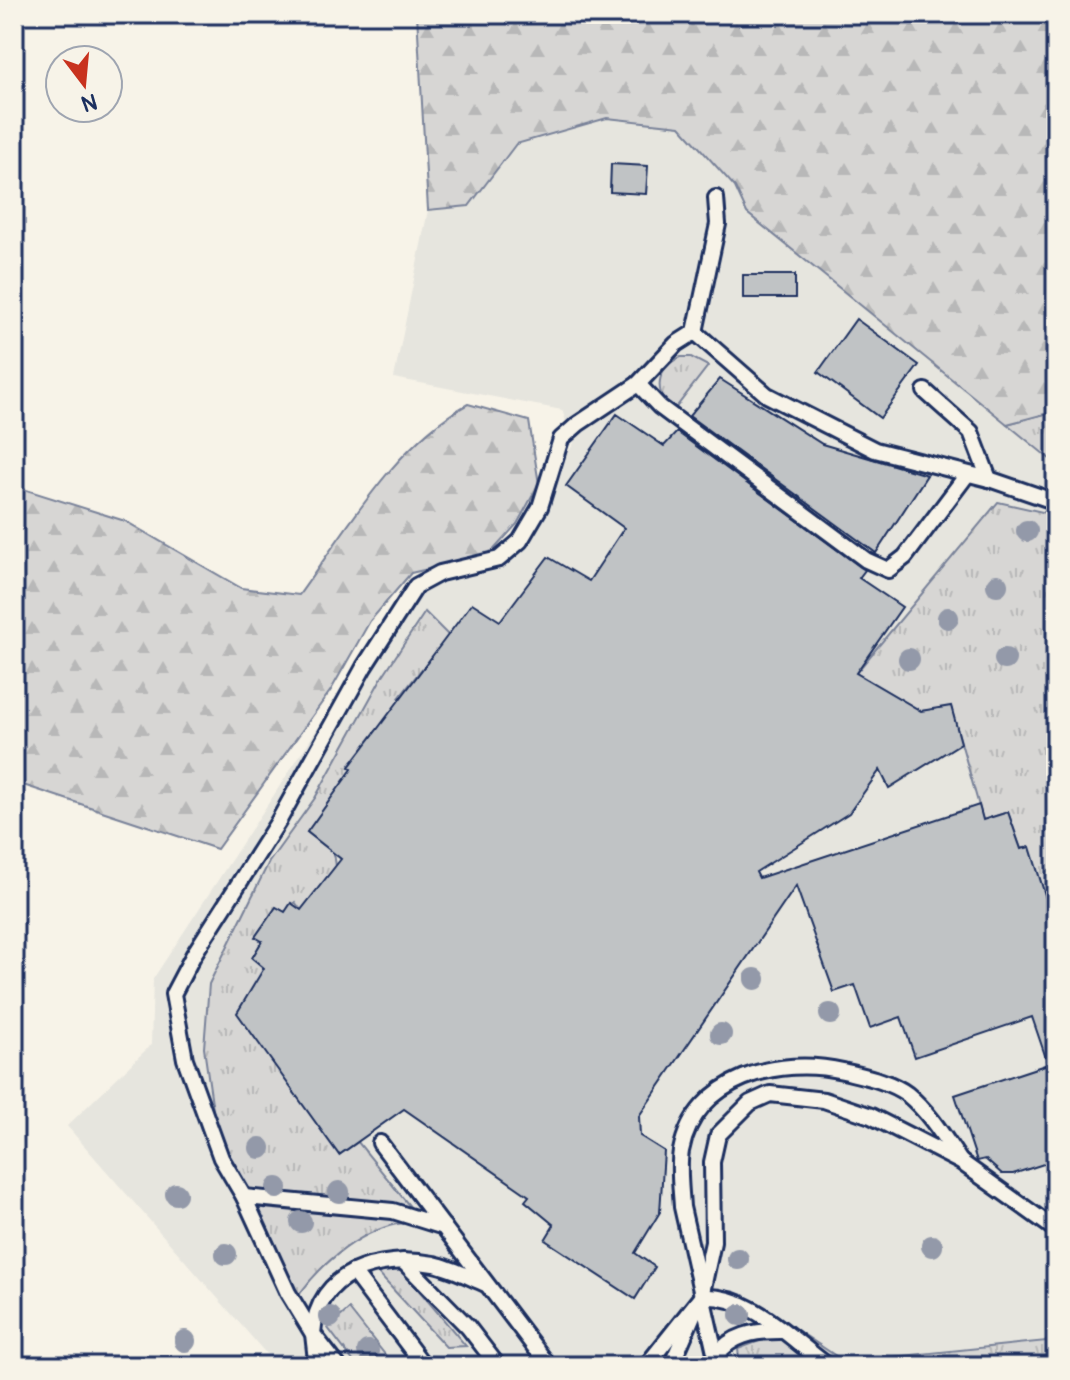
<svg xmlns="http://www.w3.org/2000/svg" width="1070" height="1380" viewBox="0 0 1070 1380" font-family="Pangolin,sans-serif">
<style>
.built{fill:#e6e5de}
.grass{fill:url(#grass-tufts);stroke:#798299;stroke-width:2}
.forest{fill:url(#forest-firs);stroke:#798299;stroke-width:2}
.building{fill:#c0c3c5;stroke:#1b2f5e;stroke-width:2}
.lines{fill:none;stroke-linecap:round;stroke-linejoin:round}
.service-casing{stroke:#1b2f5e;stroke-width:20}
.service{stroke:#f7f3e8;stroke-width:14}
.tree{fill:#9399a9}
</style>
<defs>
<pattern id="grass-tufts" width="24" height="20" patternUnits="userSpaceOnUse" patternTransform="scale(2)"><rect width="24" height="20" fill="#d7d6d4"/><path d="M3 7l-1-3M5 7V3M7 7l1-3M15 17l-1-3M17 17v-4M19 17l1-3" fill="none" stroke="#b8b8b8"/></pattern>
<pattern id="forest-firs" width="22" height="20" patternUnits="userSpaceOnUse" patternTransform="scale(2)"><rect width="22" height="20" fill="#d7d6d4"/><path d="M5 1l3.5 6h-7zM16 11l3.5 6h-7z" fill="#b8b8b8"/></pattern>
</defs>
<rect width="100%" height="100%" fill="#f7f3e8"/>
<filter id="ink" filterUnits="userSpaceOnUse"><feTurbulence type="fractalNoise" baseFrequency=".0125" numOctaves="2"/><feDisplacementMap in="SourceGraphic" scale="16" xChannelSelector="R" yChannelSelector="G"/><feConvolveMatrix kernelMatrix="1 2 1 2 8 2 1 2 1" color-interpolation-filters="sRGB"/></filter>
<g filter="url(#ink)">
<path class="built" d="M 607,118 L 680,126 L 741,194 L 747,213 L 1056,464 L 1056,1340 L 845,1362 L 794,1328 L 738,1349 L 740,1366 L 277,1366 L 67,1126 L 151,1045 L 153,979 L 419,574 L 493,558 L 532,509 L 574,443 L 562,410 L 394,378 L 428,210 L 469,206 L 516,144 Z"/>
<g class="grass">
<path d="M 681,357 L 691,357 L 708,366 L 674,410 C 652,394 656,367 681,357 Z"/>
<path d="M 1056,411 L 1056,464 L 1007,424 Z"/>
<path d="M 998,502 L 1056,515 L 1056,930 L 1029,847 L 1021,849 L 1008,812 L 983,820 L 951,707 L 921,711 L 856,673 Z"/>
<path d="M 425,612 L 448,635 L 456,687 L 424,666 L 399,698 L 426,719 L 376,731 L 349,766 L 379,787 L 333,796 L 307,832 L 334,853 L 336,866 L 301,910 L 295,902 L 285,912 L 276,907 L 256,936 L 262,941 L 253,958 L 264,968 L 339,1155 L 358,1142 L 428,1229 C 419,1227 406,1222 397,1224 C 356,1233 317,1267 295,1301 L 217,1138 L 204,1048 L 209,984 L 269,862 L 315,798 L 382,677 Z"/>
<path d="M 400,1268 L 466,1346 L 446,1347 L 376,1271 Z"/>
<path d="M 349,1309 L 394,1366 L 357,1366 L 328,1328 Z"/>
<path d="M 794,1328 L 845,1362 L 1056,1340 L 1056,1366 L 740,1366 L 738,1349 Z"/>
</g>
<g class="forest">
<path d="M 417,14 L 1056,14 L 1056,411 L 1007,424 L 747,213 L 735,187 L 680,126 L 607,118 L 516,144 L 469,206 L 428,210 Z"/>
<path d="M 468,404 L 529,421 L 539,484 L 517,524 L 489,555 L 411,573 L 370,621 L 331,690 L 217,849 L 14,782 L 14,486 L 125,521 L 241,588 L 299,595 C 347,529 395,444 468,404 Z"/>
</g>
<g class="building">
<path d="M 611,164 L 648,166 L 646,194 L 610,192 Z"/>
<rect x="743" y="275" width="52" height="23"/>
<path d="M 856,319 L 919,365 L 880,418 L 818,372 Z"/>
<path d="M 720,379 L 822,444 L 927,475 L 876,553 L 689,416 Z"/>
<path d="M 617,414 L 664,446 L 677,432 L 865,570 L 859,578 L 902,607 L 856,673 L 921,711 L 951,706 L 961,743 L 889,788 L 880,770 L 849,813 L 756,872 L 759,878 L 979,805 L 983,820 L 1008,812 L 1021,849 L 1030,847 L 1056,930 L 1056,1160 L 1013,1174 L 1002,1174 L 985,1159 L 977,1161 L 955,1095 L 1048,1064 L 1032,1017 L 915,1057 L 901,1017 L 870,1028 L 855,985 L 834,992 L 796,886 L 639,1116 L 640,1136 L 664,1151 L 660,1212 L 635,1253 L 655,1267 L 635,1299 L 545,1240 L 554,1225 L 525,1201 L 529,1196 L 404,1109 L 339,1155 L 237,1013 L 264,968 L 252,958 L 262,941 L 255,937 L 276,907 L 285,912 L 291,903 L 301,910 L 341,859 L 307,832 L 352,769 L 349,767 L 472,603 L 500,621 L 548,557 L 589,581 L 624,528 L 566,486 Z"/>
</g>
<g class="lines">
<g class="service-casing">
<g id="service">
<path d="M 716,198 L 718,224 L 695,332 L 767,395 L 875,450 L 989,479 L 1056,502"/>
<path d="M 638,384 L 660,407 L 866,560 L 888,570 L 905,557 L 966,476"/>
<path d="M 925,391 L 971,432 L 989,479"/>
<path d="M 380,1143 L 549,1366"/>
<path d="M 244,1197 L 393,1211 L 444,1227"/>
<path d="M 403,1261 L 468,1327 L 498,1366"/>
<path d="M 353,1272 L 424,1366"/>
<path d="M 716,1356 C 731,1335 754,1331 779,1331"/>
<path d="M 320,1366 L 316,1360 L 313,1334 L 288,1293 L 244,1197 L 221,1158 L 185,1059 L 173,994 L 194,954 L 278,822 L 364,667 L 416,586 L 440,573 L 499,559 L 520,541 L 540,507 L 561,439 L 578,424 L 638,384 L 676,344 L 695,332"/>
<path d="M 338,1366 L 313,1334 C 317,1271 379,1254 434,1264 C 452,1268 469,1277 486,1284"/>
<path d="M 646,1366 L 701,1297 C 752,1294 789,1338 828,1366"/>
<path d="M 671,1366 L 701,1297 L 713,1242 L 712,1162 L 718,1135 L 750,1103 L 770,1094 L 824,1100 L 871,1116 L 961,1162 L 1056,1230"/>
<path d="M 718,1366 L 682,1207 C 681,1189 678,1169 681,1151 C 695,1077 780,1056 843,1071 C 863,1076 890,1081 907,1094 C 929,1112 944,1137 960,1161"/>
</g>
</g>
<use href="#service" class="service"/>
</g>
<g class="tree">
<circle cx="1027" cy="531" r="11"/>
<circle cx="997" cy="585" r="11"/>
<circle cx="948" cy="618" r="11"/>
<circle cx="909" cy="659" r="11"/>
<circle cx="1005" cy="659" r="11"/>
<circle cx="755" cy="979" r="11"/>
<circle cx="830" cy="1014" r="11"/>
<circle cx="721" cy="1034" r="11"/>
<circle cx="260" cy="1148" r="11"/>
<circle cx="277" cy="1188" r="11"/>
<circle cx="339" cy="1192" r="11"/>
<circle cx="176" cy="1194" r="11"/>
<circle cx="301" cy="1222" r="11"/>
<circle cx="932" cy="1246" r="11"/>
<circle cx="226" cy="1254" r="11"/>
<circle cx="738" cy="1259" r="11"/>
<circle cx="740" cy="1315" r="11"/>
<circle cx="330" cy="1317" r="11"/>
<circle cx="185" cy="1341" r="11"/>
<circle cx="368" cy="1351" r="11"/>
</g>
</g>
<rect width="1070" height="1380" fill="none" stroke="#f7f3e8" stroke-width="48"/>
<rect x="24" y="24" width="1022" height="1332" fill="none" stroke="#1b2f5e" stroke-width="3" filter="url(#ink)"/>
<g transform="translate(84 84) rotate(164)"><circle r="38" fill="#f7f3e8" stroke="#9fa5b1" stroke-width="2"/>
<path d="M0-6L14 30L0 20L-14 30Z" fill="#c8321e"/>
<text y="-12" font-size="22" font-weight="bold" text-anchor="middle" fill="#1b2f5e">N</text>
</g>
</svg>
